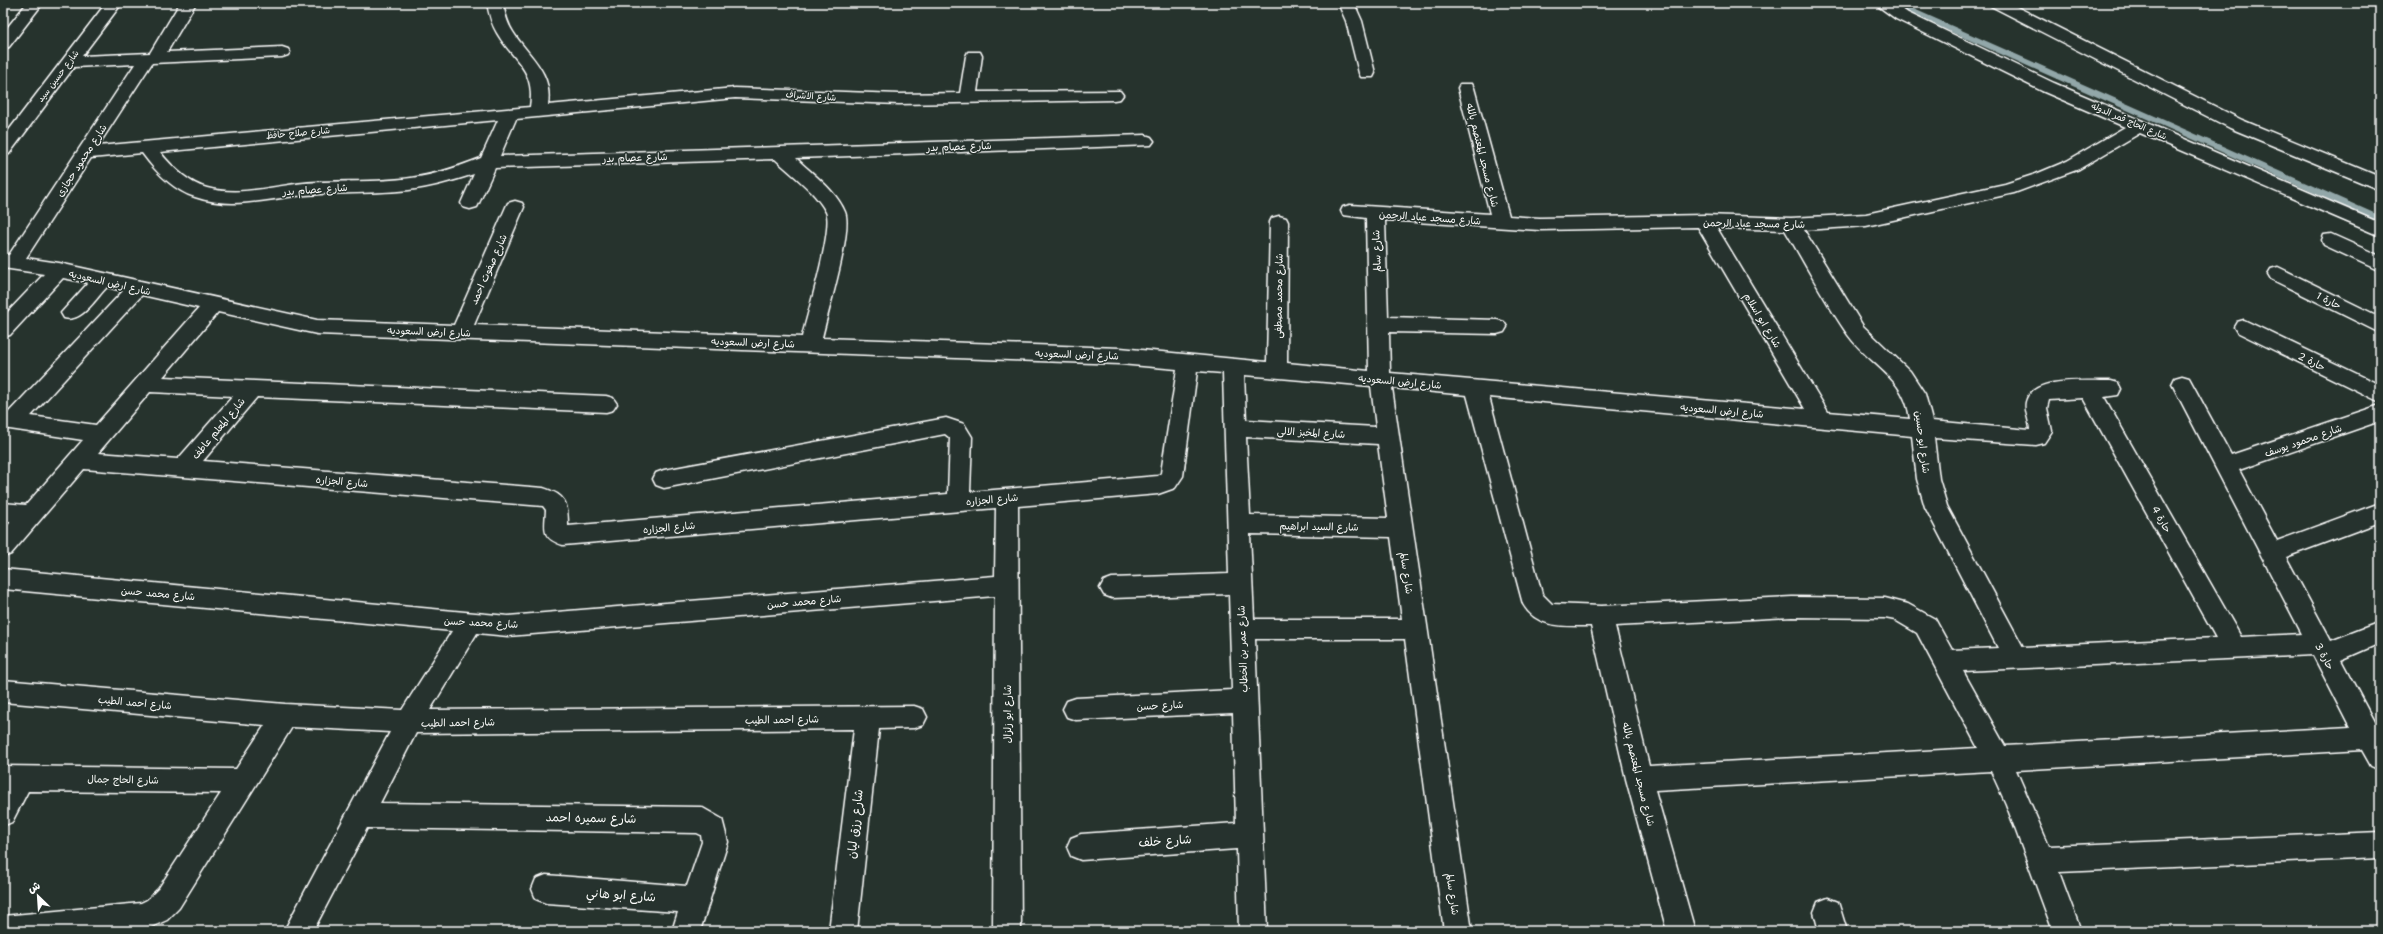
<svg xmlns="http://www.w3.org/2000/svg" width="2383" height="934" viewBox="0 0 2383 934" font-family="'Shantell Sans','Playpen Sans Arabic',sans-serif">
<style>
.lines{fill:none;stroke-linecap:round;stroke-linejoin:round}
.stream{stroke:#92a7a9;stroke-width:6}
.minor-casing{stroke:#fff;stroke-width:3}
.minor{fill:#26332d;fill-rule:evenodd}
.labels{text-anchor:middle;stroke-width:3;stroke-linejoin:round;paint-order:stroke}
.far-street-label{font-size:9px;fill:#fff;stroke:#26332d}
.street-label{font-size:10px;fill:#fff;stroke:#26332d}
.near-street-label{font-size:12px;fill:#fff;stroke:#26332d}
</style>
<rect width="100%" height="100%" fill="#26332d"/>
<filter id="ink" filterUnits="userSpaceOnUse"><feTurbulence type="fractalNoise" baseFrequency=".025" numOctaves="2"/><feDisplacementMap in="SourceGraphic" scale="8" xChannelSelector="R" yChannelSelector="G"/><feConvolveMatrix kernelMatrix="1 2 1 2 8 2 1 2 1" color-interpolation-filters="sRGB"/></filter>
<g filter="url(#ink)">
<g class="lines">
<path class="stream" d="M 1893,3 L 2380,219"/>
<g class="minor-casing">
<g id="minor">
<path d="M 27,3 L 43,3 L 9,47 L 3,49 L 3,33 Z"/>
<path d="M 106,3 L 122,3 L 82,56 L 150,53 L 180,3 L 196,3 L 167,52 L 282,47 L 288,49 L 290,52 L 288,55 L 282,57 L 152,63 L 98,146 L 530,107 C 536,69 513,61 497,33 C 491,23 489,14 487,3 L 503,3 C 505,14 507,23 513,32 C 529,57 553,72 548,105 L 735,88 L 899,94 L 960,93 L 966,56 L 968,52 L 980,52 L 982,56 L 977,92 L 1120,91 L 1123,95 L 1120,99 L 1114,100 L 899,104 L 735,98 L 516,119 L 500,156 L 1145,135 L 1151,137 L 1154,141 L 1151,145 L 796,158 C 812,174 836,190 845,212 C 853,231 827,314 822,338 L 1120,348 L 1267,362 L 1270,222 L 1272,218 L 1279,216 L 1286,218 L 1288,222 L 1287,363 L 1369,371 L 1366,218 L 1343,215 L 1341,211 L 1343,207 L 1350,205 L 1490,214 L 1458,88 L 1460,84 L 1472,84 L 1474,88 L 1509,216 L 1540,218 L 1704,215 L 1791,218 L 1866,214 L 2005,184 L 2036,174 L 2067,161 L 2125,127 L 2042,91 L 1896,19 L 1874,3 L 1893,3 L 1908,13 L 2054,83 L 2380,223 L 2380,236 L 2140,133 L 2079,169 L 2014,193 L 1866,226 L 1804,230 L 1863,326 L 1910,371 L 1925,394 L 1932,421 L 2030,430 C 2030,421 2024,411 2026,402 C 2032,375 2090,382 2111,381 L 2118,383 L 2121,389 L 2118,395 L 2104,397 L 2241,637 L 2302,634 L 2172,384 L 2175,378 L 2182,376 L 2189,378 L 2231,455 L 2380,405 L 2380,421 L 2239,470 L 2277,541 L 2380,503 L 2380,522 L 2286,557 L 2331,641 L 2380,622 L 2380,643 L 2341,660 L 2380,733 L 2380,770 L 2371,766 L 2362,750 L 2016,770 L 2049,846 L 2380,832 L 2380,858 L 2059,872 L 2081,931 L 2053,931 L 2006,804 L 1991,771 L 1655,790 L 1695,931 L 1667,931 L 1626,779 L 1591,626 C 1565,626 1537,629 1523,604 L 1467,395 L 1392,388 L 1472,931 L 1444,931 L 1405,639 L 1255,639 L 1267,931 L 1239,931 L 1237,849 L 1081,860 L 1071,856 L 1067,847 L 1071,838 L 1081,834 L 1236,823 L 1233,713 L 1076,720 L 1067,717 L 1063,709 L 1067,701 L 1076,698 L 1232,690 L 1229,594 L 1112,598 L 1104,595 L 1100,588 L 1104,581 L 1112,578 L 1229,574 L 1223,373 L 1197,371 L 1183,476 L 1175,488 L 1158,494 L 1018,506 L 1021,931 L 993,931 L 995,596 L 508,636 L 477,633 L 430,710 L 914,706 L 923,709 L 927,717 L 923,725 L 914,728 L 879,729 L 857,931 L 829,931 L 854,729 L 416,733 L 380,803 L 701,807 L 722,819 L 728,842 L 700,931 L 672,931 L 678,912 L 546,903 L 536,899 L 532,889 L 536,879 L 546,875 L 687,886 L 702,842 L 701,835 L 697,833 L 367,828 L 313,931 L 284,931 L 390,732 L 292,727 L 179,908 L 167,920 L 142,931 L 3,931 L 3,916 L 141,903 L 147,900 L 159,888 L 221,793 L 28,791 L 12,822 L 3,826 L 3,766 L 236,769 L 265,725 L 3,702 L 3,680 L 285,704 L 402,710 L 452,631 L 3,589 L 3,569 L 508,616 L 995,576 L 996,508 L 563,545 C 541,538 545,530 546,510 L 543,506 L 84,469 L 11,554 L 3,557 L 3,531 L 11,522 L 3,521 L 3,503 L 26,505 L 83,440 L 3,428 L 3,412 L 8,413 L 123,291 L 107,287 C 95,299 82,323 64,318 L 61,313 L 88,283 L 63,278 L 10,335 L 3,337 L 3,317 L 44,274 L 3,268 L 3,254 L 9,255 L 135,64 L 74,67 L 9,154 L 3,156 L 3,138 ZM 498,120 L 481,158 C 458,167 435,175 411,178 C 376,183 340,180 304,183 C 273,186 239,197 207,188 C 188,183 172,167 160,152 ZM 142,153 C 156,172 173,190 195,197 C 232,210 269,198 306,195 C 340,192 375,194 409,190 C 431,187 453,181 474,174 L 461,203 L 463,207 L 470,209 L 477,207 L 479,203 L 495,168 L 775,159 C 792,175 815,191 826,212 C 834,228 807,315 802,337 L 474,325 L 524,207 L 522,203 L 515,201 L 508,203 L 506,207 L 454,325 L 317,320 L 59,263 L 26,258 L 91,158 ZM 1385,220 L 1540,230 L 1698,227 L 1805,409 L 1390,373 L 1389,332 L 1497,334 L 1504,332 L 1507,327 L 1504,322 L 1497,320 L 1388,317 ZM 1717,228 L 1785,230 C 1806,265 1825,302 1848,335 C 1870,366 1905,376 1910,419 L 1828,412 ZM 142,295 L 199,308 L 96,425 L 31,416 ZM 218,312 L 317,334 L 1120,364 L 1177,369 L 1161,473 L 1158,476 L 970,492 L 972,437 L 964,424 L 946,418 L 664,470 L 656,473 L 653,479 L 656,485 L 664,488 L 945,434 L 950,438 L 948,494 L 568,526 C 568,503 566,495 543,488 L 203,461 L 257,397 L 606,412 L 613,410 L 617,404 L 613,398 L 606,396 L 163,377 ZM 1244,375 L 1371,386 L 1376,427 L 1246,420 ZM 150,392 L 233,396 L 178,459 L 98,453 ZM 1489,397 L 1912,436 L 1917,479 L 1925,507 L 1998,648 L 1952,650 L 1935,619 L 1908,604 L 1885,598 L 1792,597 L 1601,606 L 1552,604 L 1542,594 ZM 2083,398 L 2216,638 L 2023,647 L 1947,506 L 1939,479 L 1934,438 L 2036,445 L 2044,443 L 2052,431 L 2047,408 L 2049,400 ZM 1246,437 L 1378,444 L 1388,518 L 1250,515 ZM 1250,534 L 1391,537 L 1402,619 L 1254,619 ZM 1792,617 L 1885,618 L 1895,620 L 1917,633 L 1978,748 L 1649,766 L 1615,626 ZM 2313,655 L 2350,727 L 2005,746 L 1963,671 Z"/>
<path d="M 1338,3 L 1354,3 L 1362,21 L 1375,73 L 1373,77 L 1361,77 L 1359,73 L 1346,21 Z"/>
<path d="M 1989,3 L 2009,3 L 2242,120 L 2380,177 L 2380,190 L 2230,128 L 1991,6 Z"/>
<path d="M 2331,234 L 2380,256 L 2380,271 L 2324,245 L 2322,240 L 2324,235 Z"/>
<path d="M 2278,267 L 2380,317 L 2380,333 L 2271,279 L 2268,274 L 2271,269 Z"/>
<path d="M 2244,320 L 2380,385 L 2380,402 L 2237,332 L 2234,327 L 2237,322 Z"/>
<path d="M 1828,898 L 1838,902 L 1847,931 L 1819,931 L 1814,912 L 1818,902 Z"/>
</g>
</g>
<use href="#minor" class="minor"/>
</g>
</g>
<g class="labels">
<g class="far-street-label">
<text transform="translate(58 76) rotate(-53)" y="3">شارع حسين سيد</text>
<text transform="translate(811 96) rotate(4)" y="3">شارع الاشراف</text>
<text transform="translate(2129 121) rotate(23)" y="3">شارع الحاج قمر الدوله</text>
<text transform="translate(298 133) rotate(-5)" y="3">شارع صلاح حافظ</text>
</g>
<g class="street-label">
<text transform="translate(959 146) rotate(-2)" y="4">شارع عصام بدر</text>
<text transform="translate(1483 155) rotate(76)" y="4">شارع مسجد المعتصم بالله</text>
<text transform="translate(635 157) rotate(-2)" y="4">شارع عصام بدر</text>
<text transform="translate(81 160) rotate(-57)" y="4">شارع محمود حجازى</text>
<text transform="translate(315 189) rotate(-4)" y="4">شارع عصام بدر</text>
<text transform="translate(1430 217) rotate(4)" y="4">شارع مسجد عباد الرحمن</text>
<text transform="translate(1754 223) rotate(1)" y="4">شارع مسجد عباد الرحمن</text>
<text transform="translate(1376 251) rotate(-92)" y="4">شارع سالم</text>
<text transform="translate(488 269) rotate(-66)" y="4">شارع صفوت احمد</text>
<text transform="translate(110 282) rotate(13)" y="4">شارع ارض السعوديه</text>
<text transform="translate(1278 296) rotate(-89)" y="4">شارع محمد مصطفى</text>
<text transform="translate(2329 300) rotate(27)" y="4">حارة 1</text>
<text transform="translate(1763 320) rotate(59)" y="4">شارع ابو اسلام</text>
<text transform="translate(429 331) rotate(2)" y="4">شارع ارض السعوديه</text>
<text transform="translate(753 342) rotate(2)" y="4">شارع ارض السعوديه</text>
<text transform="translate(1077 354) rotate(2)" y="4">شارع ارض السعوديه</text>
<text transform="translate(2312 361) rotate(26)" y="4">حارة 2</text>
<text transform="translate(1400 381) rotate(5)" y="4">شارع ارض السعوديه</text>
<text transform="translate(1722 410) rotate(5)" y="4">شارع ارض السعوديه</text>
<text transform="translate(218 428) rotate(-50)" y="4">شارع المعلم عاطف</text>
<text transform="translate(1311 432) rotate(3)" y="4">شارع المخبز الالى</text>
<text transform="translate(2303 440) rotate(-19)" y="4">شارع محمود يوسف</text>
<text transform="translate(1923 442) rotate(83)" y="4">شارع ابو حسين</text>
<text transform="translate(342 481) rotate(5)" y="4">شارع الجزاره</text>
<text transform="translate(992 499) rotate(-5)" y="4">شارع الجزاره</text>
<text transform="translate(2162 519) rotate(61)" y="4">حارة 4</text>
<text transform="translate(1319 526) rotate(1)" y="4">شارع السيد ابراهيم</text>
<text transform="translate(669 527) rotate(-5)" y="4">شارع الجزاره</text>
<text transform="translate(1407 573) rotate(82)" y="4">شارع سالم</text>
<text transform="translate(158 593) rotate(5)" y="4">شارع محمد حسن</text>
<text transform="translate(804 601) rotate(-5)" y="4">شارع محمد حسن</text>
<text transform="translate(481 622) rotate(3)" y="4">شارع محمد حسن</text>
<text transform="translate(1242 649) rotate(-92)" y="4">شارع عمر بن الخطاب</text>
<text transform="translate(2325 656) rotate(62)" y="4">حارة 3</text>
<text transform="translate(135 702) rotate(5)" y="4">شارع احمد الطيب</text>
<text transform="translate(1160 705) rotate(-3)" y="4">شارع حسن</text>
<text transform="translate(1007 714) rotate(-90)" y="4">شارع ابو زلزال</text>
<text transform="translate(782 719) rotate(-1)" y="4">شارع احمد الطيب</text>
<text transform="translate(458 722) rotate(-1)" y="4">شارع احمد الطيب</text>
<text transform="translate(1639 774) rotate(76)" y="4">شارع مسجد المعتصم بالله</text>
<text transform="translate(123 779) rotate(1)" y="4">شارع الحاج جمال</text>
<text transform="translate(1453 894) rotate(82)" y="4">شارع سالم</text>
</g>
<g class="near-street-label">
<text transform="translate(591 818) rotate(1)" y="4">شارع سميره احمد</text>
<text transform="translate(855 824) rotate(-84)" y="4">شارع رزق ليان</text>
<text transform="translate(1165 841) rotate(-4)" y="4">شارع خلف</text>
<text transform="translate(621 895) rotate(4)" y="4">شارع ابو هاني</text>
</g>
</g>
<rect width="2383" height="934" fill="none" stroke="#26332d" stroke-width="16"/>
<rect x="8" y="8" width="2367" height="918" fill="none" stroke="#fff" stroke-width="1.5" filter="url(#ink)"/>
<g transform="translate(38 896) rotate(335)" stroke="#26332d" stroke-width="3" paint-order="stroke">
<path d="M0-3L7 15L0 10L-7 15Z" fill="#ffffff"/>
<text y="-6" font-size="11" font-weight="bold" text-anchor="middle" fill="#ffffff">ش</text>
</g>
</svg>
